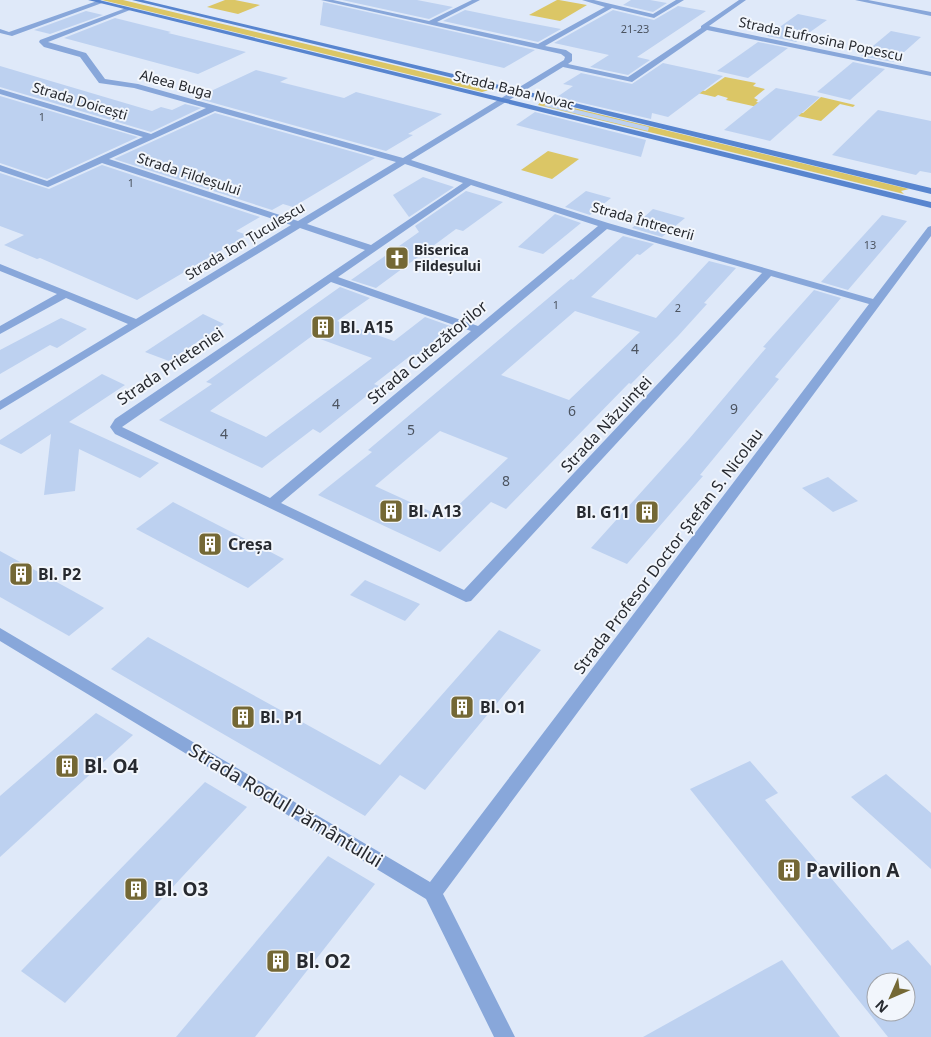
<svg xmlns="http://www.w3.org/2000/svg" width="931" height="1037" viewBox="0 0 931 1037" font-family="'Noto Sans',sans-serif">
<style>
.green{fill:#dbc666}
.building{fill:#bdd1f0;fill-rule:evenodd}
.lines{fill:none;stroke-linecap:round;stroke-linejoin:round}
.minor{fill:#88a7da;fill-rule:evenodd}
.secondary{fill:#5885cf;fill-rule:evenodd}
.labels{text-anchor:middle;stroke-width:4;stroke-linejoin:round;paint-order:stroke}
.far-number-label{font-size:11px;fill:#4c5460}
.far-street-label{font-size:14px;fill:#272a30;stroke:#f2f6fc}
.far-poi-label{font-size:14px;font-weight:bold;fill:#272a30;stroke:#f2f6fc;text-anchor:start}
.number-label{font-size:14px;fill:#4c5460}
.poi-label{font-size:16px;font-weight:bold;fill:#272a30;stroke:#f2f6fc;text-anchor:start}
.street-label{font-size:16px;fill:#272a30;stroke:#f2f6fc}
.near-poi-label{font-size:19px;font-weight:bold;fill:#272a30;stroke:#f2f6fc;text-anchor:start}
.near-street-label{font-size:19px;fill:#272a30;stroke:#f2f6fc}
</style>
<rect width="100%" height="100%" fill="#dfe9f9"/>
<g class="green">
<path d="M 102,0 L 123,0 L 477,85 L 489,90 L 482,92 Z"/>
<path d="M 225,0 L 235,0 L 260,5 L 238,14 L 207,7 Z"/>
<path d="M 557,0 L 559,0 L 587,5 L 560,21 L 529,15 Z"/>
<path d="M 725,77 L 756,83 L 753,86 L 765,89 L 754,98 L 758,100 L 756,102 L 803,113 L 821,97 L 855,105 L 853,107 L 840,104 L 821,121 L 726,100 L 728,98 L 718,95 L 715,97 L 651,82 L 656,80 L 705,91 Z"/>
<path d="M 541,101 L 545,101 L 909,189 L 901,191 L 904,194 L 538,105 Z"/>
<path d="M 548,151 L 579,159 L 552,179 L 521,170 Z"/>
</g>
<g class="building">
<path d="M 342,0 L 417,0 L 453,7 L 429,19 Z"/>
<path d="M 631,0 L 650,0 L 667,3 L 653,12 L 623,5 Z"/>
<path d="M 323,2 L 535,50 L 504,68 L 320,25 Z"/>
<path d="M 678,6 L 706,11 L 637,57 L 650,60 L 628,75 L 590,67 L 609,55 L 554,43 L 613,10 L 654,20 Z"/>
<path d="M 465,10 L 519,21 L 561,29 L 538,42 L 443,21 Z"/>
<path d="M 86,11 L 103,15 L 50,34 L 34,30 Z"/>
<path d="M 798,14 L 827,20 L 796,42 L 767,36 Z"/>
<path d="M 115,18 L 171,32 L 168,33 L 246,52 L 198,74 L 64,38 Z"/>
<path d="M 891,31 L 921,37 L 893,62 L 861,56 Z"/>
<path d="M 758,42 L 788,48 L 748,78 L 717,71 Z"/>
<path d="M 853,62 L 885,69 L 850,100 L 817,92 Z"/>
<path d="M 663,63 L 723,76 L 668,117 L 652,113 L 651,119 L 557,97 L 573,86 L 563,84 L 581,73 L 632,84 Z"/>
<path d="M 0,66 L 152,111 L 161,107 L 172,110 L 185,104 L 201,108 L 151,132 L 0,87 Z"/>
<path d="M 256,70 L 288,78 L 280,82 L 344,98 L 356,92 L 442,114 L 408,134 L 413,135 L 386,151 L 196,98 Z"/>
<path d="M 776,88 L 820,97 L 770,141 L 724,130 Z"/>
<path d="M 0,96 L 138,137 L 47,179 L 0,163 Z"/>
<path d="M 548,103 L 649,127 L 648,131 L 544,106 Z"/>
<path d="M 878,110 L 931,121 L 931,173 L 920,171 L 916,175 L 832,155 Z"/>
<path d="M 535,112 L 646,140 L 641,157 L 516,125 Z"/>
<path d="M 215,113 L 375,158 L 293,207 L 283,204 L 272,210 L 114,159 Z"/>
<path d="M 102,165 L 260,217 L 236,231 L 247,235 L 137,300 L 40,258 L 37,259 L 4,245 L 24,235 L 0,226 L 0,173 L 49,189 Z"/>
<path d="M 423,177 L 454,187 L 409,217 L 393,195 Z"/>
<path d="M 466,191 L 503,202 L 463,231 L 456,229 L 376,288 L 351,280 L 419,232 L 415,226 Z"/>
<path d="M 586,191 L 611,198 L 590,215 L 565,207 Z"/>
<path d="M 653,209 L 685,218 L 662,237 L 632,228 Z"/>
<path d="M 555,214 L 581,223 L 543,254 L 518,247 Z"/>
<path d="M 882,215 L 907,221 L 848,290 L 821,282 Z"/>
<path d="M 623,236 L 654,244 L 640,255 L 637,254 L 591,297 L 656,318 L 709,261 L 736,268 L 704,303 L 707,304 L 678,336 L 631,384 L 629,383 L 506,509 L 491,502 L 440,552 L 318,495 L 372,452 L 368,450 L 571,279 L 573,280 ZM 575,311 L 640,332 L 569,400 L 501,375 ZM 440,431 L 508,458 L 445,518 L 375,486 Z"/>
<path d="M 340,287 L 370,298 L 337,321 L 394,341 L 425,317 L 453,327 L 415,358 L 410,356 L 374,384 L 379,386 L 320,433 L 313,429 L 262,468 L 159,420 L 212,384 L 206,382 ZM 312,336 L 372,358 L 266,437 L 210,411 Z"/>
<path d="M 814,290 L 841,298 L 775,377 L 779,379 L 700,475 L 703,476 L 627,564 L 591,548 L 689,439 L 766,348 L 763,347 Z"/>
<path d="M 203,314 L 224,324 L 169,361 L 145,352 Z"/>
<path d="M 61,318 L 87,329 L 57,348 L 50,345 L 0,374 L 0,350 Z"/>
<path d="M 102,374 L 125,385 L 69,422 L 159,463 L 140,478 L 79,449 L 75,491 L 44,495 L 51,434 L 21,454 L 0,444 L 0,440 Z"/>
<path d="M 828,477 L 858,501 L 833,512 L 802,488 Z"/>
<path d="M 173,502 L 284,559 L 248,588 L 136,529 Z"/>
<path d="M 0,551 L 104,608 L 69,636 L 0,597 Z"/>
<path d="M 365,580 L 420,604 L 405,621 L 350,595 Z"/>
<path d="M 499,630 L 541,650 L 425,790 L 400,775 L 365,816 L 111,669 L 148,637 L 380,765 Z"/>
<path d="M 96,713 L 133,735 L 0,857 L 0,796 Z"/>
<path d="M 750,761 L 778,793 L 765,800 L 892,950 L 908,940 L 931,966 L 931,1037 L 888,1037 L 690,789 ZM 876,982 L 906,982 L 906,1012 L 876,1012 Z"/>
<path d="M 886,774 L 931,813 L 931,869 L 851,797 Z"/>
<path d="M 205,782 L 247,807 L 65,1003 L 21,971 Z"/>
<path d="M 328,856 L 375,884 L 255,1037 L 176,1037 Z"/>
<path d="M 782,960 L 840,1037 L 643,1037 L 758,973 Z"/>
</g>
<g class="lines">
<g class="minor">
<path d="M 100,0 L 103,2 L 102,3 L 12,36 L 0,33 L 0,29 L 9,32 Z"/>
<path d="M 321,0 L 333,0 L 429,21 L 472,0 L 480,0 L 437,22 L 538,44 L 605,7 L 582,0 L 594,0 L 653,14 L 676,0 L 684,0 L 654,18 L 612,8 L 545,46 L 566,50 L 572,54 L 572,61 L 568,64 L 628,77 L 701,28 L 701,26 L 739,0 L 746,0 L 709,26 L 931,72 L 931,76 L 707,30 L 632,82 L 563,67 L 411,160 L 608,223 L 873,299 L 928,227 L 931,226 L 931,236 L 443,894 L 515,1037 L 494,1037 L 426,899 L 0,641 L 0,628 L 430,882 L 869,304 L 771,276 L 471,601 L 466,602 L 115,434 L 110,427 L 115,419 L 365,250 L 300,228 L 0,410 L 0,401 L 128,324 L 66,298 L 0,334 L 0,326 L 57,294 L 0,271 L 0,264 L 136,319 L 291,225 L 102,163 L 48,187 L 0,171 L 0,165 L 47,181 L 143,137 L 0,94 L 0,89 L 151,134 L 206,108 L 134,88 L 99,83 L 80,57 L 44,47 L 39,42 L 40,40 L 126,8 L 130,8 L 130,10 L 48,42 L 86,53 L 105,79 L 138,84 L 403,158 L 564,60 L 565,57 L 561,54 ZM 215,111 L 396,162 L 298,221 L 109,159 ZM 405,164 L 463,183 L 371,245 L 307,224 ZM 471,185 L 598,226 L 478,326 L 338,277 ZM 607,229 L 762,273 L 464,590 L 281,503 ZM 331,282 L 471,331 L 270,498 L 122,427 Z"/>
<path d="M 855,0 L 868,0 L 931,12 L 931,16 Z"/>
</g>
<g class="secondary">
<path d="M 88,0 L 99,0 L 931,202 L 931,208 Z"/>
<path d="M 132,0 L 143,0 L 931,188 L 931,194 Z"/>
</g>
</g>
<defs>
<g id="church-square" transform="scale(1.25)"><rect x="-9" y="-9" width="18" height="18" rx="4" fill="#746835" stroke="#f2f6fc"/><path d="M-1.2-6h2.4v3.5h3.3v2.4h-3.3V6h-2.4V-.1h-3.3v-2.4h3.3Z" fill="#fff"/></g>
<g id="building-square" transform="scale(1.25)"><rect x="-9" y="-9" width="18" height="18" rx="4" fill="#746835" stroke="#f2f6fc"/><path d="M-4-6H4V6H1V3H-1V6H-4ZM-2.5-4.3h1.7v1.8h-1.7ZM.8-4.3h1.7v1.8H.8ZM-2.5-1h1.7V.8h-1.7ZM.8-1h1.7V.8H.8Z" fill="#fff"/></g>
</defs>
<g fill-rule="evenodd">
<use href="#church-square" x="397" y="258"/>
<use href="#building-square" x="323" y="327"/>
<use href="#building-square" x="391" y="511"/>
<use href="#building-square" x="647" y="512"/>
<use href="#building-square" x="210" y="544"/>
<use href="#building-square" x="21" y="574"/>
<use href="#building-square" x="462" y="707"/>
<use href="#building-square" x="243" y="717"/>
<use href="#building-square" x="67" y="766"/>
<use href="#building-square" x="789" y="870"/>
<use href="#building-square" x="136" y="889"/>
<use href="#building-square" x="278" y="961"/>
</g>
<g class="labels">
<g class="far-number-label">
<text x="635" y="33">21-23</text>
<text x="42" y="121">1</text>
<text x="131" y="187">1</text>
<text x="870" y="249">13</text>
<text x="556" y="309">1</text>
<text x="678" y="312">2</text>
</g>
<g class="far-street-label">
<text transform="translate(821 39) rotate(12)" y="5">Strada Eufrosina Popescu</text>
<text transform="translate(176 84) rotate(15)" y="5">Aleea Buga</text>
<text transform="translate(514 90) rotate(14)" y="5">Strada Baba Novac</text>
<text transform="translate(80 101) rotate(17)" y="5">Strada Doicești</text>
<text transform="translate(189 174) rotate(18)" y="5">Strada Fildeșului</text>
<text transform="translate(643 221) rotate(16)" y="5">Strada Întrecerii</text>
<text transform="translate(245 241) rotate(-31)" y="5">Strada Ion Țuculescu</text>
</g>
<g class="far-poi-label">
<text x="414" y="255">Biserica<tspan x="414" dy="16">Fildeșului</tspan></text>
</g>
<g class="number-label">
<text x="635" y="354">4</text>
<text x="336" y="409">4</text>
<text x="734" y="414">9</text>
<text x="572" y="416">6</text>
<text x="411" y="435">5</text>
<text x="224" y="439">4</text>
<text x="506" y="486">8</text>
</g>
<g class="poi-label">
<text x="340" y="333">Bl. A15</text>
<text x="408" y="517">Bl. A13</text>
<text x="630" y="518" text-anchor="end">Bl. G11</text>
<text x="228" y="550">Creșa</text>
<text x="38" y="580">Bl. P2</text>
<text x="480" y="713">Bl. O1</text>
<text x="260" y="723">Bl. P1</text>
</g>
<g class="street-label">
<text transform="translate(427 352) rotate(-40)" y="6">Strada Cutezătorilor</text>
<text transform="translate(170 366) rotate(-34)" y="6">Strada Prieteniei</text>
<text transform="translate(606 424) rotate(-47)" y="6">Strada Năzuinței</text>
<text transform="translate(668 551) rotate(-53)" y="6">Strada Profesor Doctor Ștefan S. Nicolau</text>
</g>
<g class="near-poi-label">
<text x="84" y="773">Bl. O4</text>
<text x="806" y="877">Pavilion A</text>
<text x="154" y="896">Bl. O3</text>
<text x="296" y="968">Bl. O2</text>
</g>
<g class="near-street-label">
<text transform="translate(286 805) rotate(31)" y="7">Strada Rodul Pământului</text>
</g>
</g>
<g transform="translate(891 997) rotate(225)"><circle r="24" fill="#f2f6fc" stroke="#a1a4aa"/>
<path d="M0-4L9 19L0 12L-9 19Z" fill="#746835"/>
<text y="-8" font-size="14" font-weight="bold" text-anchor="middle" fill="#272a30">N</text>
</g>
</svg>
